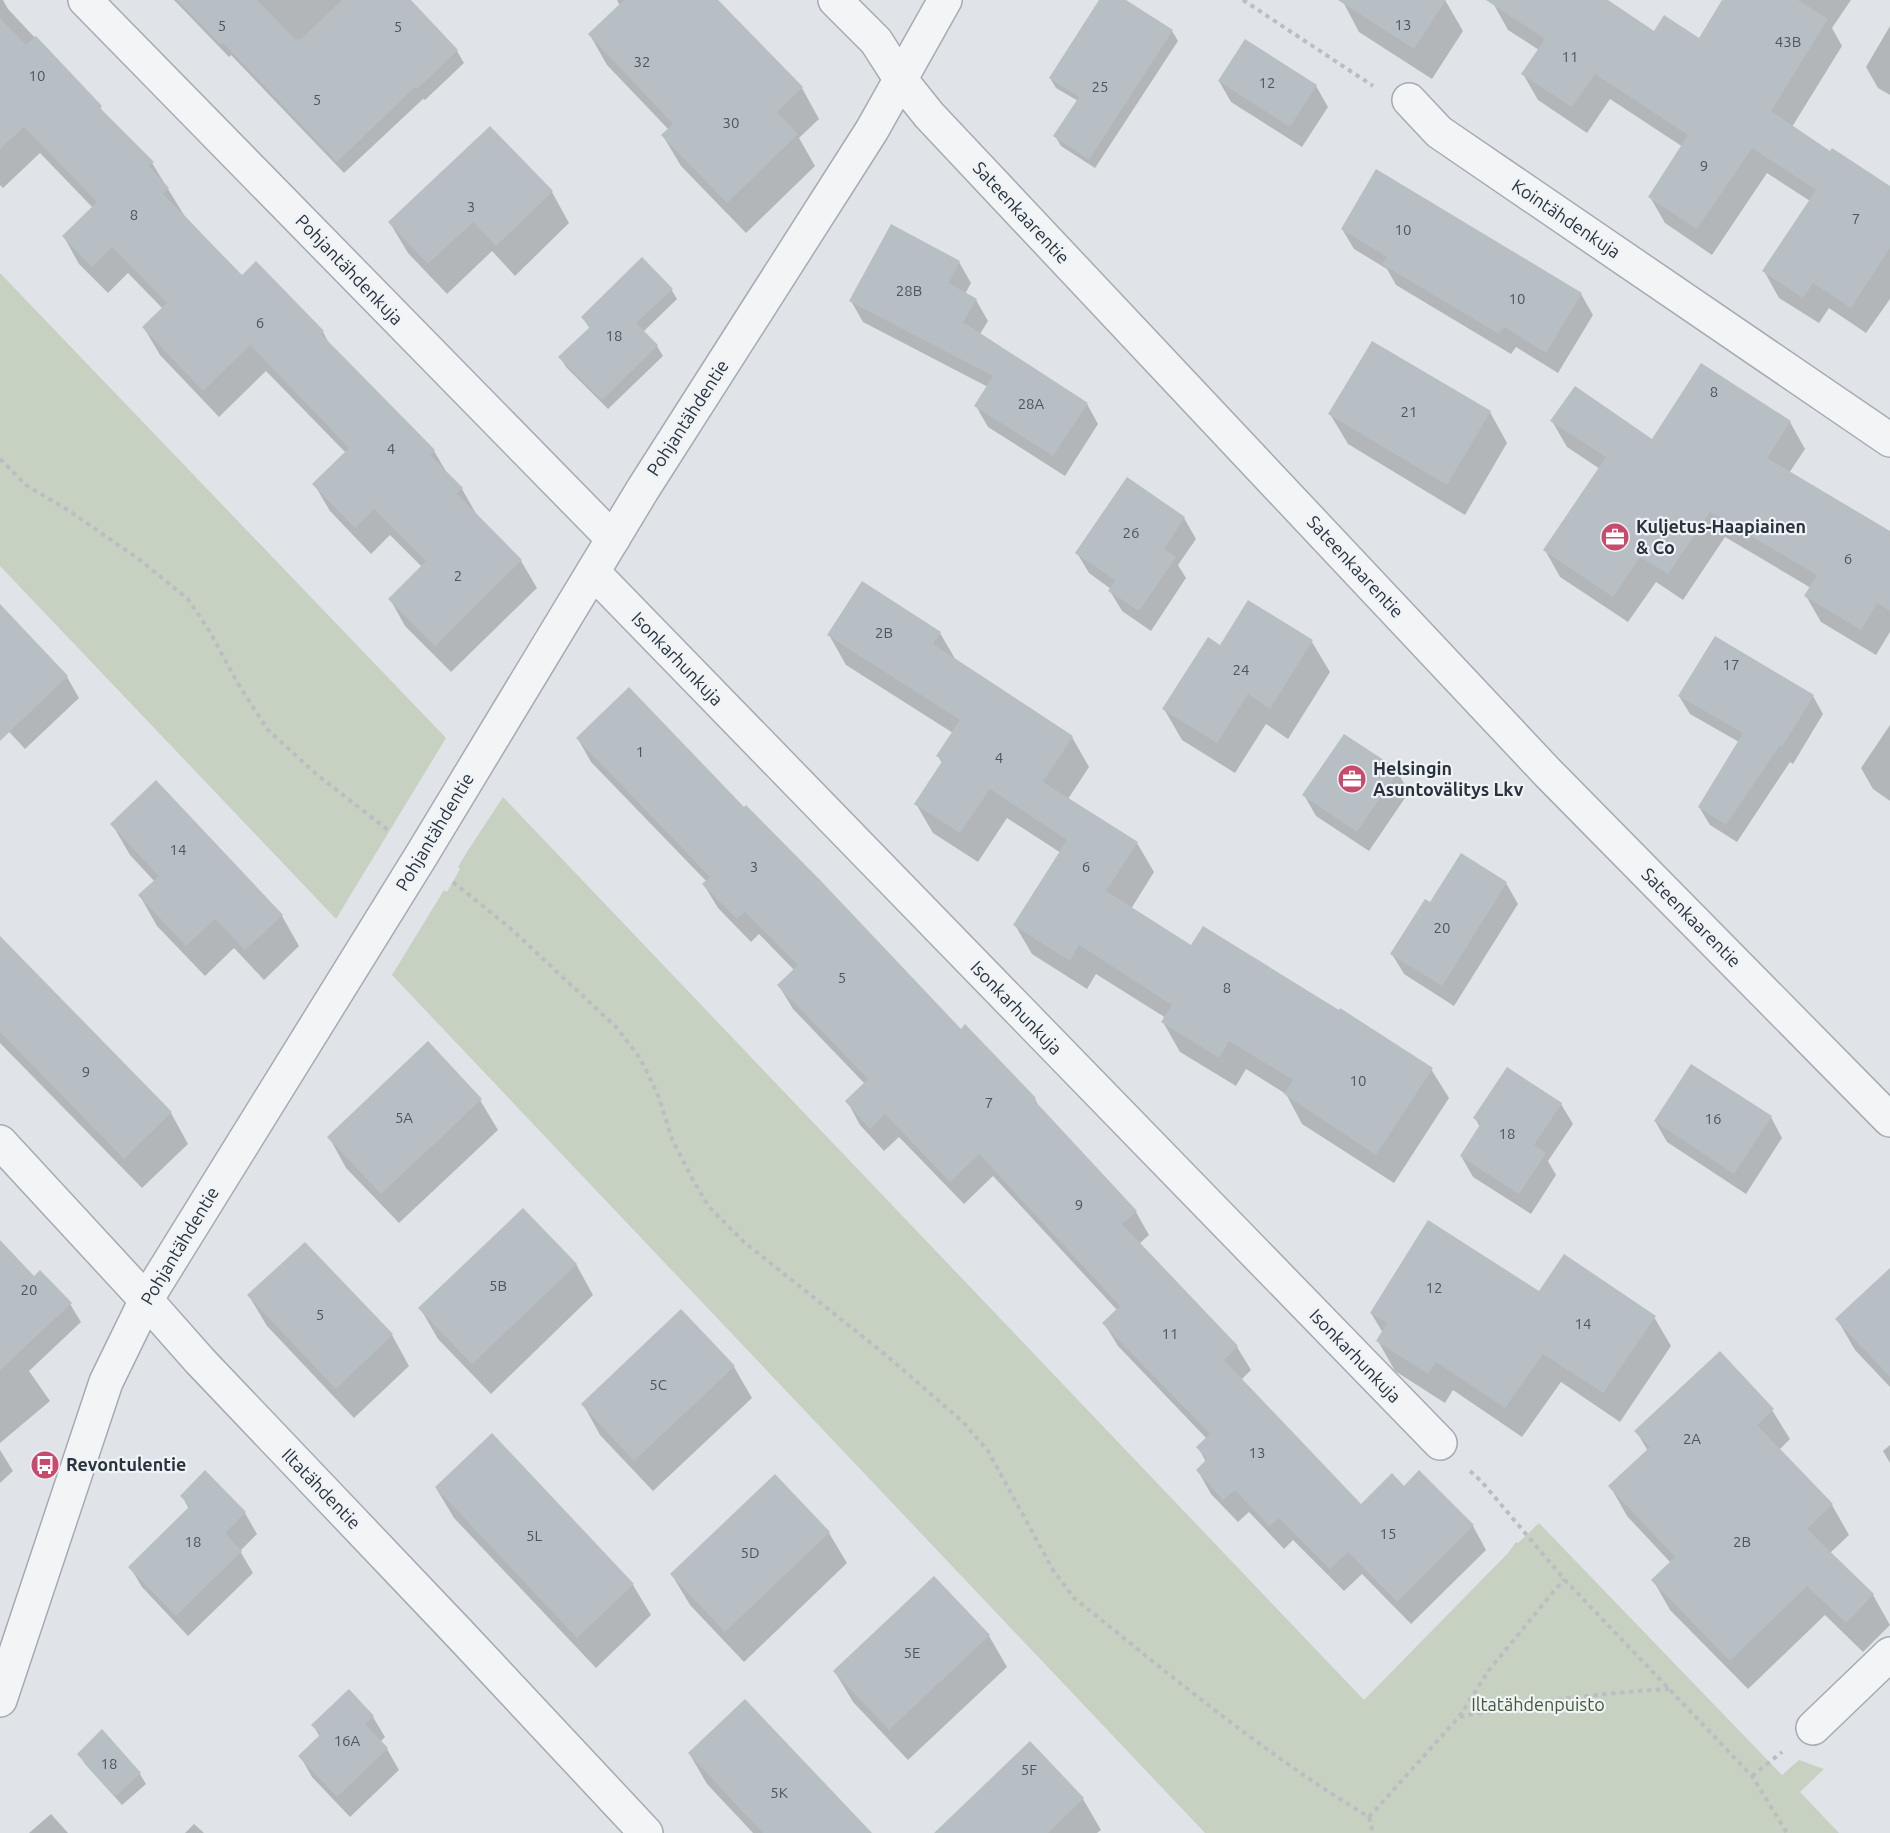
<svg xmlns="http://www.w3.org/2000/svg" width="1890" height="1833" viewBox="0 0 1890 1833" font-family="Ubuntu,sans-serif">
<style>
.green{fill:#c7d1c1}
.shadow{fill:#0003}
.building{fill:#b7bec4}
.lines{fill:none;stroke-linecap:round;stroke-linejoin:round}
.minor-casing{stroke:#a5abb2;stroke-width:36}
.path{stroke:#babec2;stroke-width:4;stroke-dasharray:4.5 4.5;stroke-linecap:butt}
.minor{stroke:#f2f4f6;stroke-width:33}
.labels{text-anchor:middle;stroke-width:4.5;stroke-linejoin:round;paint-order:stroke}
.number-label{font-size:15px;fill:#4c5660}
.street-label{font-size:18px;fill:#29333e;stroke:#eff3f6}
.poi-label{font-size:18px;font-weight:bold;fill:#29333e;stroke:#eff3f6;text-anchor:start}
.park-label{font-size:18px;fill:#425937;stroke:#eff3f6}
</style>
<rect width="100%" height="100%" fill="#e0e4e8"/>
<g class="green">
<path d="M 0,273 L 446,738 L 336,919 L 0,566 Z"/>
<path d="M 503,797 L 1364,1700 L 1508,1553 L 1516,1542 L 1518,1543 L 1539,1523 L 1782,1775 L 1799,1760 L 1824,1769 L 1800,1792 L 1839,1833 L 1205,1833 L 392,975 L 444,890 L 447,892 L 460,869 L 458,867 L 465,855 Z"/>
</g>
<g class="shadow">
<path d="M 0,0 L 3,0 L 8,9 L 100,107 L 105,115 L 152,163 L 184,215 L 242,277 L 323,332 L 330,345 L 434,451 L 447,473 L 462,489 L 478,517 L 521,561 L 537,588 L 451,672 L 405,626 L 390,599 L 422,567 L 390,535 L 371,554 L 330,511 L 314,484 L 346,453 L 266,371 L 219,417 L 160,355 L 144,328 L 163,309 L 128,273 L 108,293 L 79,264 L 64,237 L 93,208 L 40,153 L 3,188 L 0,185 Z"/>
<path d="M 174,0 L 409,0 L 457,51 L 464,63 L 425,100 L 423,99 L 344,173 L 231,55 L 229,57 Z"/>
<path d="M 617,0 L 718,0 L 802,88 L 819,119 L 799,138 L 815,166 L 746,233 L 681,166 L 663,136 L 669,130 L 607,65 L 590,35 L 620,6 Z"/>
<path d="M 1101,0 L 1123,0 L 1172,31 L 1178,41 L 1095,168 L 1061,146 L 1055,136 L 1078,101 L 1056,88 L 1050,78 Z"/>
<path d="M 1342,0 L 1445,0 L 1463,31 L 1432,79 L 1359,32 Z"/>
<path d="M 1495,0 L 1606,0 L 1655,33 L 1700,40 L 1724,0 L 1851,0 L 1832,28 L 1842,46 L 1792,127 L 1830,153 L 1890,188 L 1890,299 L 1866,333 L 1829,308 L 1819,323 L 1779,298 L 1764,271 L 1810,201 L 1767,173 L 1712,255 L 1665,223 L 1650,197 L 1683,147 L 1610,99 L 1587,133 L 1538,100 L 1523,74 L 1539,50 L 1508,30 L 1493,3 Z"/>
<path d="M 1890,26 L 1890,95 L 1878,88 L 1866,67 Z"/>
<path d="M 1219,81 L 1316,86 L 1328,107 L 1302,147 L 1231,102 Z"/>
<path d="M 490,128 L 552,192 L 569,223 L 515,276 L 492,251 L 447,294 L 408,253 L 390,223 Z"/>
<path d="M 1342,229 L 1581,294 L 1593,315 L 1558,373 L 1516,347 L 1511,354 L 1396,285 L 1387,269 L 1354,249 Z"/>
<path d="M 959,262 L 971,283 L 965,294 L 976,300 L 988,321 L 980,334 L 1087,404 L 1098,424 L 1065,476 L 988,427 L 976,406 L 988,387 L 863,322 L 851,301 Z"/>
<path d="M 671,289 L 677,299 L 643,332 L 657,346 L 663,356 L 608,409 L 566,367 L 560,357 L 590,329 L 583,318 Z"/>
<path d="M 1701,365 L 1790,422 L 1805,449 L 1789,473 L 1890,533 L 1890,632 L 1876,655 L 1821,622 L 1806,596 L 1811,588 L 1725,537 L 1683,600 L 1656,582 L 1628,622 L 1560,577 L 1545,550 L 1600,469 L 1567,447 L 1552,421 L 1652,441 Z"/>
<path d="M 1490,412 L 1507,443 L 1465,515 L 1348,444 L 1330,414 Z"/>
<path d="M 1184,518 L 1196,539 L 1178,565 L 1186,578 L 1151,631 L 1122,611 L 1110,591 L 1111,589 L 1089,573 L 1077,553 Z"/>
<path d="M 1249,602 L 1312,642 L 1330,672 L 1288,739 L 1266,724 L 1235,773 L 1182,740 L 1164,709 L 1220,647 Z"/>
<path d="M 0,606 L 67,677 L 79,698 L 25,749 L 2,724 L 0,726 Z"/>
<path d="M 940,633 L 957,662 L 1072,737 L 1089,767 L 1068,799 L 1137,843 L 1154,872 L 1131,909 L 1192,947 L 1431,1069 L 1449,1098 L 1394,1183 L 1302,1124 L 1286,1094 L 1246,1069 L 1236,1086 L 1180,1052 L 1163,1022 L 1166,1018 L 1096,974 L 1087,989 L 1032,954 L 1015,925 L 1061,853 L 1007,818 L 978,862 L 933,833 L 916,804 L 942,763 L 938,756 L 953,733 L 846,665 L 829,635 Z"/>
<path d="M 1679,696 L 1813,696 L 1823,714 L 1793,764 L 1790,762 L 1737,842 L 1710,825 L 1699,807 L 1739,742 L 1690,714 Z"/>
<path d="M 1890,725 L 1890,801 L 1873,789 L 1861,768 Z"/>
<path d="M 578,739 L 961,1031 L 965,1026 L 1035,1099 L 1041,1110 L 1136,1212 L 1149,1235 L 1139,1244 L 1237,1347 L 1251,1370 L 1241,1380 L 1361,1506 L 1404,1488 L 1419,1472 L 1473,1526 L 1486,1550 L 1411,1624 L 1362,1574 L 1344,1591 L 1293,1540 L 1284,1549 L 1249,1512 L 1238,1522 L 1211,1494 L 1198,1471 L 1206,1462 L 1198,1447 L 1207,1439 L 1118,1346 L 1104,1323 L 1117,1310 L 993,1176 L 964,1204 L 899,1137 L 884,1151 L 860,1125 L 847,1101 L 865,1084 L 793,1009 L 779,986 L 795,971 L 759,934 L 751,942 L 718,908 L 704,885 L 707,882 L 591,762 Z"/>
<path d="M 1397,771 L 1409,792 L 1369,851 L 1316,816 L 1304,795 Z"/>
<path d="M 112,824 L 282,916 L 299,946 L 264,980 L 234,948 L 205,976 L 157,926 L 140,896 L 155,882 L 130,855 Z"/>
<path d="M 1506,883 L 1518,904 L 1454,1006 L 1404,974 L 1392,954 L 1431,904 Z"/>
<path d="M 0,938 L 171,1113 L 188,1144 L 142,1188 L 0,1043 Z"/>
<path d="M 480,1100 L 498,1130 L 399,1223 L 346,1168 L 329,1137 Z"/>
<path d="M 1561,1104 L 1573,1124 L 1548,1161 L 1556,1175 L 1531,1214 L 1473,1177 L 1461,1156 L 1480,1127 L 1475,1118 Z"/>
<path d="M 1771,1117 L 1782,1138 L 1746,1194 L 1667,1142 L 1655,1121 Z"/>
<path d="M 0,1242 L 34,1278 L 70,1304 L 81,1322 L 29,1371 L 50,1401 L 0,1443 Z"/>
<path d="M 576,1264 L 593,1295 L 491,1394 L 438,1339 L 420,1308 Z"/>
<path d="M 1890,1270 L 1890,1387 L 1855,1350 L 1837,1319 Z"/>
<path d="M 1540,1293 L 1654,1317 L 1671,1346 L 1620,1422 L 1561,1382 L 1522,1437 L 1453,1390 L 1445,1403 L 1395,1371 L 1378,1341 L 1383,1333 L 1371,1313 Z"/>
<path d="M 249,1296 L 392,1335 L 409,1366 L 354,1418 L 267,1326 Z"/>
<path d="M 681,1312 L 734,1367 L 752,1398 L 653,1491 L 600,1435 L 583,1404 Z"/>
<path d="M 1772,1410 L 1790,1439 L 1779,1450 L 1832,1505 L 1849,1535 L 1830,1553 L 1873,1595 L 1890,1625 L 1863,1652 L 1825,1615 L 1748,1689 L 1670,1610 L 1653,1580 L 1671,1563 L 1627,1516 L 1610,1486 L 1648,1451 L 1636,1431 Z"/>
<path d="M 1890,1445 L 1890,1463 L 1883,1451 Z"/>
<path d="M 0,1450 L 13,1471 L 0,1483 Z"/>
<path d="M 205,1472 L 245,1513 L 257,1534 L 240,1551 L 253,1573 L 188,1636 L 142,1587 L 130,1567 L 189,1509 L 182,1496 Z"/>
<path d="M 436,1488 L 633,1585 L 651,1615 L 596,1668 L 454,1518 Z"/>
<path d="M 829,1533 L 847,1563 L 744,1662 L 690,1605 L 672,1575 Z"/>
<path d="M 989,1636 L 1007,1667 L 908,1760 L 853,1702 L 835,1672 Z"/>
<path d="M 373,1717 L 385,1737 L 380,1742 L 387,1749 L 399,1770 L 350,1817 L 312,1777 L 300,1756 L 320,1737 L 313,1725 Z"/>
<path d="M 102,1731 L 140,1774 L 146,1784 L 122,1805 L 85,1764 L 79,1754 Z"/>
<path d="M 1030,1744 L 1083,1799 L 1101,1830 L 1097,1833 L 936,1833 Z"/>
<path d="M 689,1753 L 869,1833 L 753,1833 L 707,1784 Z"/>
<path d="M 51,1814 L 68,1833 L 29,1833 Z"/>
<path d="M 194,1824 L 204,1833 L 185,1833 Z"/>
</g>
<g class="building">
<path d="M 177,0 L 257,0 L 296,40 L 298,38 L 300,40 L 342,0 L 411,0 L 458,50 L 417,89 L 415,87 L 337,162 L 223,43 L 221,45 Z"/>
<path d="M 624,0 L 718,0 L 803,87 L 777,112 L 798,134 L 727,203 L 661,135 L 673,124 L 588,34 Z"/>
<path d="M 1099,0 L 1126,0 L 1173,30 L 1089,160 L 1053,136 L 1079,97 L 1049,78 Z"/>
<path d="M 1338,0 L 1446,0 L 1414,49 Z"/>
<path d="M 1486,0 L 1608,0 L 1654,31 L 1664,15 L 1699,38 L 1722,0 L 1798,0 L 1828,19 L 1771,111 L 1830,151 L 1832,148 L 1890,186 L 1890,248 L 1851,308 L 1813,283 L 1803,298 L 1762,271 L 1816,190 L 1752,148 L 1697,229 L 1648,197 L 1688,135 L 1595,74 L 1572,107 L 1521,74 L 1545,39 Z"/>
<path d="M 0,18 L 26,45 L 36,36 L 102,106 L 100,108 L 154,162 L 149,166 L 169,188 L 163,194 L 242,275 L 256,261 L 324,331 L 321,334 L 435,450 L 430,455 L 463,488 L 457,494 L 522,560 L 435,646 L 388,599 L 426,561 L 374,509 L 355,528 L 312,484 L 349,448 L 250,345 L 203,391 L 142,327 L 167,303 L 112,247 L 92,267 L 62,236 L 97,202 L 24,127 L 0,149 Z"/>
<path d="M 1245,39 L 1317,85 L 1290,127 L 1218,81 Z"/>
<path d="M 490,126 L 553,191 L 496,246 L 473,222 L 428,264 L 388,222 Z"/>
<path d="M 1376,169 L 1582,293 L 1546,353 L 1504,327 L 1499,334 L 1382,264 L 1387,257 L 1341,229 Z"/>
<path d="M 891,224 L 960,261 L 949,283 L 977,299 L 963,322 L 1088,403 L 1053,456 L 974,406 L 993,376 L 849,301 Z"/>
<path d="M 642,257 L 673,289 L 636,323 L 658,345 L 602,400 L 558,357 L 590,327 L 581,317 Z"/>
<path d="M 1372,341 L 1491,411 L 1447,485 L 1328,414 Z"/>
<path d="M 1701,363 L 1791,421 L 1767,458 L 1890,531 L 1890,611 L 1877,603 L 1861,630 L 1804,596 L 1817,575 L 1710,512 L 1668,574 L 1640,557 L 1613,597 L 1543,550 L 1606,457 L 1550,421 L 1575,386 L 1652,439 Z"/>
<path d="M 1127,477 L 1185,517 L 1164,549 L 1176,557 L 1139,611 L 1108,591 L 1115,580 L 1075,553 Z"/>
<path d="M 862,581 L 941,632 L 933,644 L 1073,736 L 1043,782 L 1138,842 L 1106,891 L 1191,945 L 1203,926 L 1339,1010 L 1340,1008 L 1433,1068 L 1376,1155 L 1284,1094 L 1293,1080 L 1229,1041 L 1219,1058 L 1161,1022 L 1172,1005 L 1079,945 L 1070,961 L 1013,925 L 1067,840 L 990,789 L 960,833 L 914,804 L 943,760 L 936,756 L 960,720 L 827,635 Z"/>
<path d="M 1248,600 L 1313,640 L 1270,709 L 1248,694 L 1217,743 L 1162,709 L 1208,637 L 1220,645 Z"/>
<path d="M 0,604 L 68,676 L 0,741 Z"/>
<path d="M 1715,636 L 1814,695 L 1782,747 L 1780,745 L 1726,825 L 1698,807 L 1743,733 L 1678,696 Z"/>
<path d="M 629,687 L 744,807 L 746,805 L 821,881 L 961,1029 L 965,1024 L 1036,1098 L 1034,1100 L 1137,1211 L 1122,1224 L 1238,1346 L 1224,1360 L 1361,1504 L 1392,1473 L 1404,1486 L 1419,1470 L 1474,1525 L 1397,1602 L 1348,1552 L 1330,1569 L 1279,1518 L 1269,1526 L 1235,1490 L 1223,1500 L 1196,1470 L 1207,1459 L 1196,1447 L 1210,1434 L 1102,1323 L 1120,1306 L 979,1154 L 950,1182 L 885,1114 L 870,1129 L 845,1101 L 868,1079 L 777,985 L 798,965 L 745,912 L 737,919 L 702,884 L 710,877 L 576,738 Z"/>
<path d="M 1344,734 L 1399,770 L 1357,832 L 1302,795 Z"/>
<path d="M 156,780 L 283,915 L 245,950 L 215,919 L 186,946 L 138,895 L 159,876 L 110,824 Z"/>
<path d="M 1461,853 L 1507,882 L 1442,986 L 1390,954 L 1425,899 L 1430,902 Z"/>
<path d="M 0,936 L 172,1112 L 124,1159 L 0,1032 Z"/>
<path d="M 428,1041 L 482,1099 L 381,1194 L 327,1137 Z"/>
<path d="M 1691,1064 L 1772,1116 L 1734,1174 L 1654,1121 Z"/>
<path d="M 1507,1067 L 1562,1103 L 1534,1145 L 1546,1153 L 1519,1194 L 1460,1156 L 1481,1123 L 1473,1118 Z"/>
<path d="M 523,1208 L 577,1264 L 472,1364 L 418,1308 Z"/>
<path d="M 1428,1220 L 1539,1291 L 1564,1254 L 1656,1316 L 1603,1393 L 1543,1354 L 1505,1408 L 1436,1362 L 1428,1374 L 1376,1341 L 1387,1323 L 1370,1313 Z"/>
<path d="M 0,1240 L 34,1276 L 40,1270 L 72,1303 L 0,1370 Z"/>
<path d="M 305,1242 L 393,1334 L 336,1389 L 247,1295 Z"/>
<path d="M 1890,1268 L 1890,1377 L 1835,1319 Z"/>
<path d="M 681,1309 L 735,1366 L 634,1461 L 581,1404 Z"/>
<path d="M 1720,1351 L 1774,1409 L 1757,1425 L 1833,1504 L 1807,1529 L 1874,1594 L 1846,1623 L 1807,1586 L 1730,1661 L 1651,1580 L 1675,1557 L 1608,1486 L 1650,1447 L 1634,1431 Z"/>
<path d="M 492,1433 L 634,1584 L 577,1638 L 435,1487 Z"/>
<path d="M 205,1470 L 246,1512 L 225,1533 L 242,1551 L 176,1616 L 128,1567 L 190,1506 L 180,1496 Z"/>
<path d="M 775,1474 L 830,1532 L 725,1632 L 670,1574 Z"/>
<path d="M 934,1576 L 990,1635 L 889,1730 L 833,1671 Z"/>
<path d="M 349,1689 L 374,1716 L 365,1724 L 388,1748 L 337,1797 L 298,1756 L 321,1734 L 311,1725 Z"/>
<path d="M 745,1699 L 872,1833 L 763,1833 L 688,1753 Z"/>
<path d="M 102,1729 L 141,1773 L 115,1797 L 77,1754 Z"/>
<path d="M 1030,1741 L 1084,1798 L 1048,1833 L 934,1833 Z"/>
</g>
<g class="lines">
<g class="minor-casing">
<g id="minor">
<path d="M 85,0 L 613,539"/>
<path d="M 835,0 L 876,41 L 901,80 L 929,115 L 1548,773 L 1890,1120"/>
<path d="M 1409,100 L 1439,132 L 1890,440"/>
<path d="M 593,572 L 1440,1443"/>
<path d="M 0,1142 L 146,1300 L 200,1361 L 456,1630 L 646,1833"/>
<path d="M 0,1700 L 106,1382 L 146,1300 L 421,856 L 643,489 L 872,130 L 945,0"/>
<path d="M 1813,1728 L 1890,1654"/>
</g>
</g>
<g class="path">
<path d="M 1243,0 L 1373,86"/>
<path d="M 0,459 L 26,485 L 68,510 L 140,560 L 188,599 L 210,632 L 237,682 L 267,729 L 316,774 L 388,830"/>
<path d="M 453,882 L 509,927 L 616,1027 L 640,1058 L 658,1095 L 672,1139 L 693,1180 L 709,1207 L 744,1242 L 887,1356 L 963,1422 L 988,1451 L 1053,1570 L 1074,1598 C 1169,1674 1264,1754 1369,1817 L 1373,1833"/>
<path d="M 1470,1471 L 1482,1482 L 1564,1579 L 1752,1776 L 1787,1833"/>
<path d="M 1460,1717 C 1529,1702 1598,1693 1669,1689"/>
<path d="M 1752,1776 L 1782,1752"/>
<path d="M 1369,1817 L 1459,1717 L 1489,1670 L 1564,1579"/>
</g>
<use href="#minor" class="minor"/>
</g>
<defs>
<g id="office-disc" transform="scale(1.5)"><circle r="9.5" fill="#c64b6c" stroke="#eff3f6"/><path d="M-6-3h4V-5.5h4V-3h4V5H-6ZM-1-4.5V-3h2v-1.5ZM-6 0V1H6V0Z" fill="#fff"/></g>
<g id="bus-disc" transform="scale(1.5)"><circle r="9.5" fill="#c64b6c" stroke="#eff3f6"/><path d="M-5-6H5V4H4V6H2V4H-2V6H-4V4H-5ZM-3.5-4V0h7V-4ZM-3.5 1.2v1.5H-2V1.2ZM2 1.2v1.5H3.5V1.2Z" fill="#fff"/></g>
</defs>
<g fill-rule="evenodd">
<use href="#office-disc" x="1615" y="537"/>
<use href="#office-disc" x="1352" y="779"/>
<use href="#bus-disc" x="45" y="1465"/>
</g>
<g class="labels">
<g class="number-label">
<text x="1403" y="30">13</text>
<text x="222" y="31">5</text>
<text x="398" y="32">5</text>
<text x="1788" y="47">43B</text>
<text x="1570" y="62">11</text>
<text x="642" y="67">32</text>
<text x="37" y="81">10</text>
<text x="1267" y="88">12</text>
<text x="1100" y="92">25</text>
<text x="317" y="105">5</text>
<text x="731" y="128">30</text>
<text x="1704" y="171">9</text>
<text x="471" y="212">3</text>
<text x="134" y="220">8</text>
<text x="1856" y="224">7</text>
<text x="1403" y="235">10</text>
<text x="909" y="296">28B</text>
<text x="1517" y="304">10</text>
<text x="260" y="328">6</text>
<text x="614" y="341">18</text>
<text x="1714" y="397">8</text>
<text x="1031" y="409">28A</text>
<text x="1409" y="417">21</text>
<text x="391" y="454">4</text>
<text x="1131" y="538">26</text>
<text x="1848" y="564">6</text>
<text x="458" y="581">2</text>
<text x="884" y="638">2B</text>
<text x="1731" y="670">17</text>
<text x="1241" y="675">24</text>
<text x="640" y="757">1</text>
<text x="999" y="763">4</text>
<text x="178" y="855">14</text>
<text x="754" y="872">3</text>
<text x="1086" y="872">6</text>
<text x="1442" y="933">20</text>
<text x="842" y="983">5</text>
<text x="1227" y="993">8</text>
<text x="86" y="1077">9</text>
<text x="1358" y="1086">10</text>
<text x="989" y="1108">7</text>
<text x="404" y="1123">5A</text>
<text x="1713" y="1124">16</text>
<text x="1507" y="1139">18</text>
<text x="1079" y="1210">9</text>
<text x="498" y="1291">5B</text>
<text x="1434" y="1293">12</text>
<text x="29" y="1295">20</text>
<text x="320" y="1320">5</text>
<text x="1583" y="1329">14</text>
<text x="1170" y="1339">11</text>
<text x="658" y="1390">5C</text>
<text x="1692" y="1444">2A</text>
<text x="1257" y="1458">13</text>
<text x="1388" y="1539">15</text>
<text x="534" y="1541">5L</text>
<text x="193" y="1547">18</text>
<text x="1742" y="1547">2B</text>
<text x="750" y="1558">5D</text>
<text x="912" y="1658">5E</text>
<text x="347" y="1746">16A</text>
<text x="109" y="1769">18</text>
<text x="1029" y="1775">5F</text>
<text x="779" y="1798">5K</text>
</g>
<g class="street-label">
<text transform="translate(1021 213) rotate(47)" y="6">Sateenkaarentie</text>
<text transform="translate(1566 219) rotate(34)" y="6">Kointähdenkuja</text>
<text transform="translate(349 270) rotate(46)" y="6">Pohjantähdenkuja</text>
<text transform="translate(688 418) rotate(-57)" y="6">Pohjantähdentie</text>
<text transform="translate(1355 567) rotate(47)" y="6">Sateenkaarentie</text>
<text transform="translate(677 659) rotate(46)" y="6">Isonkarhunkuja</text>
<text transform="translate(435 832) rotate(-59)" y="6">Pohjantähdentie</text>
<text transform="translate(1691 918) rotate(45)" y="6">Sateenkaarentie</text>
<text transform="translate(1016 1008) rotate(46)" y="6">Isonkarhunkuja</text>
<text transform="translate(180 1246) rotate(-59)" y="6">Pohjantähdentie</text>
<text transform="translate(1355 1356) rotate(46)" y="6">Isonkarhunkuja</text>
<text transform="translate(321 1489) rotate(46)" y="6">Iltatähdentie</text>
</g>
<g class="poi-label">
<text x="1636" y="533">Kuljetus-Haapiainen<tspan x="1636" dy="21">&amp; Co</tspan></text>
<text x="1373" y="775">Helsingin<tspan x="1373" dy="21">Asuntovälitys Lkv</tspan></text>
<text x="66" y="1471">Revontulentie</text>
</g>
<g class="park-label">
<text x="1538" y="1711">Iltatähdenpuisto</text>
</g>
</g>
</svg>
